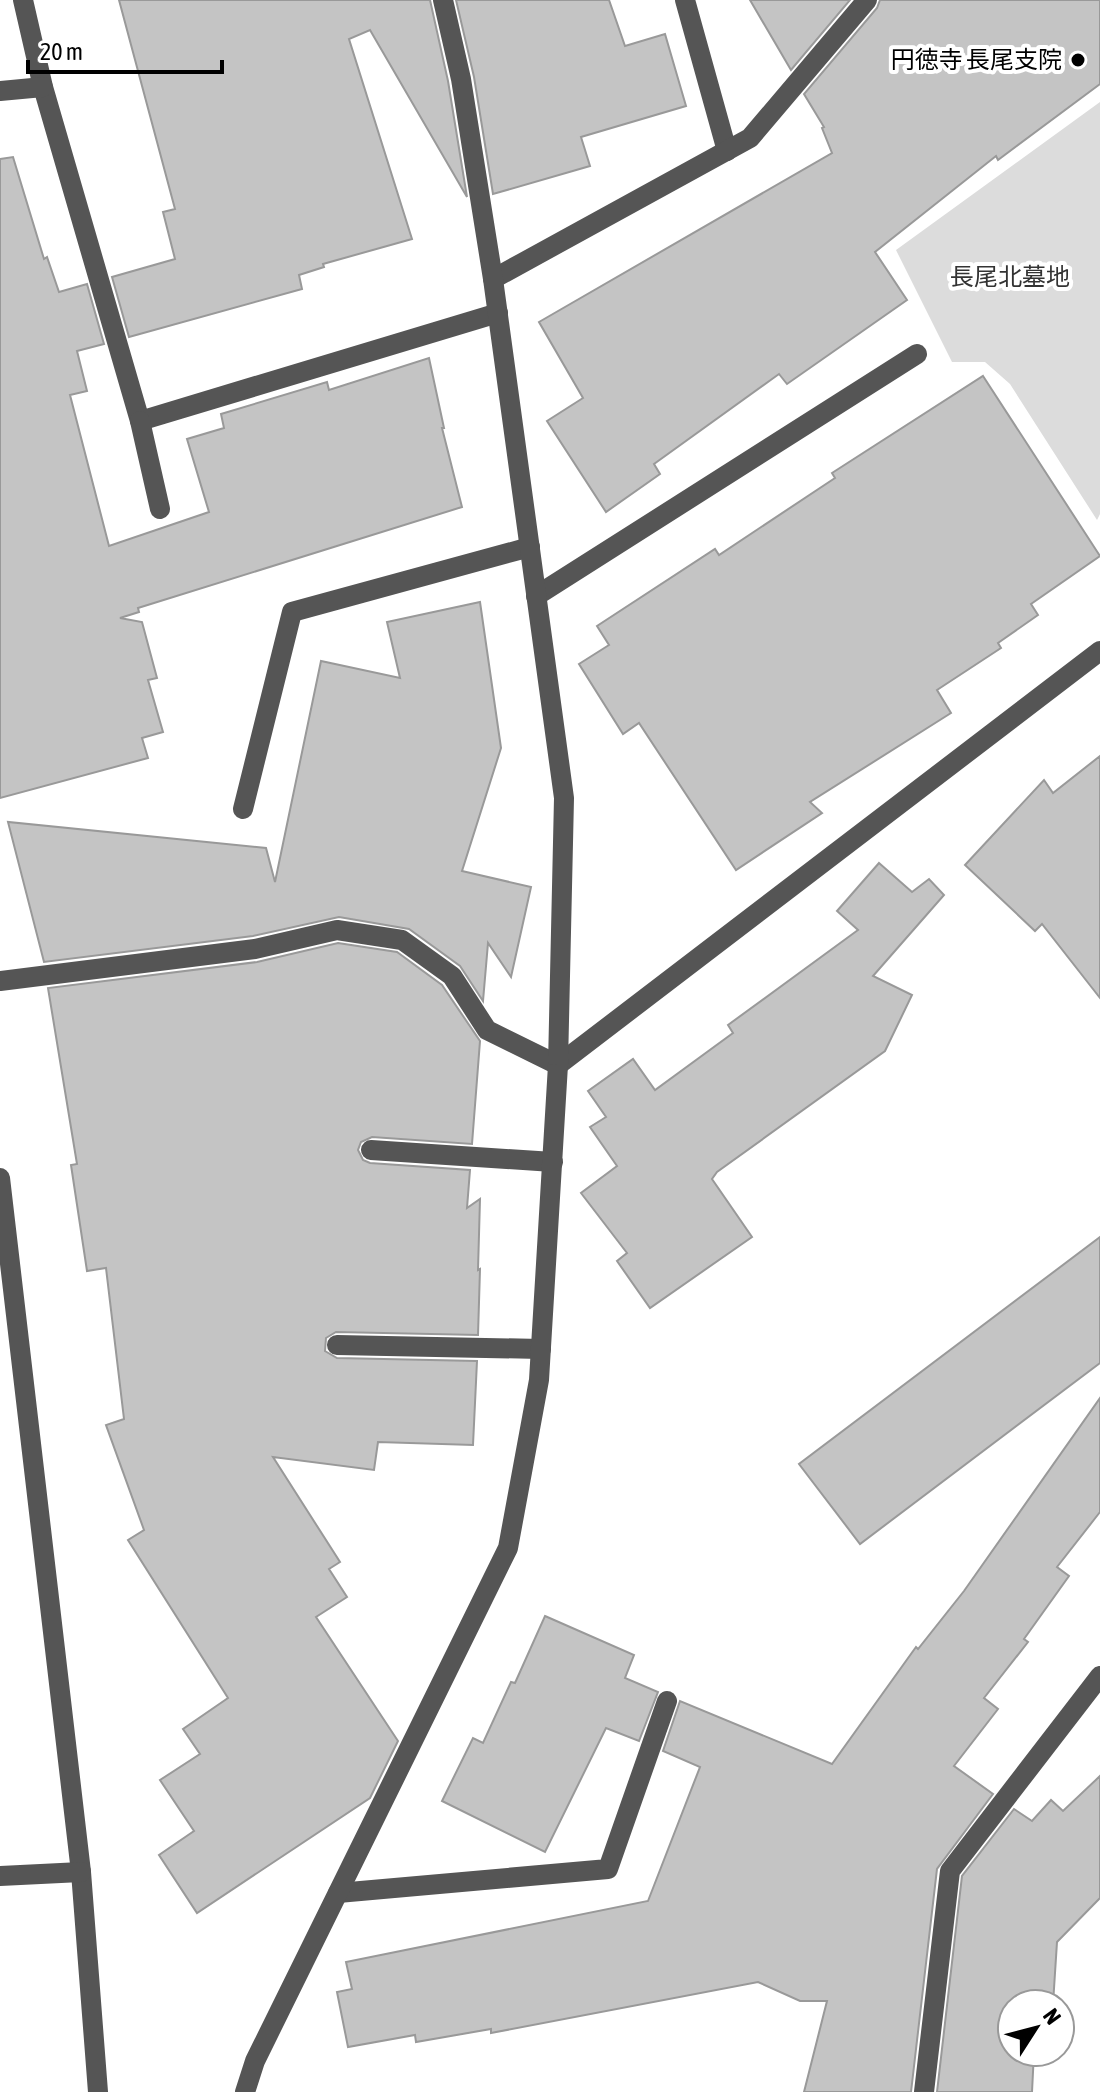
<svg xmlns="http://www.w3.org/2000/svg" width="1100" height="2092" viewBox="0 0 1100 2092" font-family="'Asap Condensed','Noto Sans JP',sans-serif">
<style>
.green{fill:#dcdcdc}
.building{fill:#c4c4c4;stroke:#999;stroke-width:2}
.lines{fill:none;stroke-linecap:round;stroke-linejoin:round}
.minor{stroke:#555;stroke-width:20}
.poi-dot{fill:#000;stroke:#fff;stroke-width:3}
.labels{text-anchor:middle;stroke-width:8;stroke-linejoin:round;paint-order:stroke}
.poi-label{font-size:24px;fill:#000;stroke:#fff;text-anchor:end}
.park-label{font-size:24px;fill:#333;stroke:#fff}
</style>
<rect width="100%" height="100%" fill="#fff"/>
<path class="green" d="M 1100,102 L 1100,514 L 1097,520 L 1010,384 L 985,362 L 952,362 L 896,250 Z"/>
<g class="building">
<path d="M 119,0 L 430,0 L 448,81 L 467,197 L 370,30 L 349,39 L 412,239 L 323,264 L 324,267 L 299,275 L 302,289 L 129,337 L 112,277 L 175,259 L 163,212 L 175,209 Z"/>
<path d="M 456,0 L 609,0 L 625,46 L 665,34 L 686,106 L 581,137 L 590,166 L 493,194 L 474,77 Z"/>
<path d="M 750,0 L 850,0 L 791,70 Z"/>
<path d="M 880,0 L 1100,0 L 1100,84 L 998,160 L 996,156 L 875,252 L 907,300 L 787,384 L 779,374 L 654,464 L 660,474 L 606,512 L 547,421 L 583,398 L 539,322 L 832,153 L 822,128 L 824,127 L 804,94 L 877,8 Z"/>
<path d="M 13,157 L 44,259 L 47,257 L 59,292 L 87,284 L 104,344 L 77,351 L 87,391 L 70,395 L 109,546 L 209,512 L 187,439 L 224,428 L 221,414 L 327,382 L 329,390 L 429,358 L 444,428 L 442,428 L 462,507 L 138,608 L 139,612 L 120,618 L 142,622 L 157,678 L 148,680 L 163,732 L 142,738 L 148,758 L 0,798 L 0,159 Z"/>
<path d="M 983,376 L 1100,556 L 1031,604 L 1038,615 L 998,643 L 1001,648 L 937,690 L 951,713 L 810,802 L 822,813 L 736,870 L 639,723 L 623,734 L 579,664 L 609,645 L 597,626 L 715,549 L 719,555 L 835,478 L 832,473 Z"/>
<path d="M 480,602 L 501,748 L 462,871 L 531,887 L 511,977 L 488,943 L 483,1001 L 460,966 L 409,929 L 339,917 L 253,936 L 44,962 L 8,822 L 266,848 L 275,882 L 321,661 L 400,678 L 387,622 Z"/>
<path d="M 1100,756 L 1100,998 L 1042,924 L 1035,931 L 965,865 L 1044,780 L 1053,793 Z"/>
<path d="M 879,863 L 912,892 L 929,879 L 944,895 L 873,976 L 912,995 L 885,1051 L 717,1172 L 712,1179 L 752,1237 L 650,1308 L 617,1261 L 627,1253 L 581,1193 L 617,1166 L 590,1127 L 606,1117 L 588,1091 L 633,1059 L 655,1090 L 733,1033 L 728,1025 L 858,930 L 837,911 Z"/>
<path d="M 338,943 L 397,952 L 442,985 L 480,1041 L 472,1144 L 372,1137 L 361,1142 L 358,1150 L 363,1160 L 370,1163 L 470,1170 L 467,1208 L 480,1199 L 478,1270 L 480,1269 L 478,1335 L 336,1332 L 326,1338 L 325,1351 L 337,1358 L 477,1361 L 473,1445 L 378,1442 L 374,1470 L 273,1457 L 340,1562 L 329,1569 L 347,1597 L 316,1617 L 398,1741 L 370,1798 L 197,1913 L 159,1855 L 194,1831 L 160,1780 L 200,1754 L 183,1729 L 228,1698 L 128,1540 L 144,1530 L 106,1425 L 124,1419 L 106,1268 L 87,1271 L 71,1165 L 77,1164 L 48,988 L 257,962 Z"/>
<path d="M 1100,1237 L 1100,1363 L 860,1544 L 799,1464 Z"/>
<path d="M 1100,1398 L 1100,1512 L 1057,1567 L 1069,1576 L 1024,1639 L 1028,1642 L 984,1698 L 998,1709 L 954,1766 L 993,1794 L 937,1869 L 911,2092 L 804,2092 L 827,2001 L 800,2001 L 758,1982 L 491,2033 L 491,2029 L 416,2042 L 415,2035 L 348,2047 L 337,1992 L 352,1989 L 346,1962 L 648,1901 L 700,1767 L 663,1751 L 680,1701 L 832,1764 L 916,1647 L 918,1649 L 964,1591 Z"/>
<path d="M 545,1616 L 634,1655 L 625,1678 L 658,1692 L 639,1741 L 606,1728 L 545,1852 L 442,1801 L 473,1738 L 483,1743 L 511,1682 L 515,1683 Z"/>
<path d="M 1100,1776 L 1100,1898 L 1057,1942 L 1053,2004 L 1012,2004 L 1012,2052 L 1034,2052 L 1032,2092 L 937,2092 L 962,1876 L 1014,1809 L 1032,1821 L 1051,1800 L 1063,1811 Z"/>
</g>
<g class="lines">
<g class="minor">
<path d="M 23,0 L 43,87 L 140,421 L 498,313"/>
<path d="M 685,0 L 727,151"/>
<path d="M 0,91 L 43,87"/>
<path d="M 493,279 L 750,138 L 867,0"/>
<path d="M 140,421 L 160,509"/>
<path d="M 536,596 L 917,354"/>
<path d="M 243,809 L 292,612 L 530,547"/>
<path d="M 0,981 L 255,949 L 337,930 L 402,940 L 452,976 L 487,1030 L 558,1065"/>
<path d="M 558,1065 L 1100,651"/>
<path d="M 371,1150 L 553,1162"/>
<path d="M 0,1178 L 81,1872 L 98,2092"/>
<path d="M 337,1345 L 541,1349"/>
<path d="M 0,1876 L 81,1872"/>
<path d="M 338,1893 L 608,1869 L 667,1701"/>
<path d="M 245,2092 L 255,2061 L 508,1548 L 539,1380 L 558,1065 L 564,798 L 493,279 L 461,79 L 443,0"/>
<path d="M 924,2092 L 950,1871 L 1100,1676"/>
</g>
</g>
<circle class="poi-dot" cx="1078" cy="60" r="8"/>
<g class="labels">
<g class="poi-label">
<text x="1062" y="68">円徳寺 長尾支院</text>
</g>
<g class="park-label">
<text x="1010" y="285">長尾北墓地</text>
</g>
</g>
<g transform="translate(1036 2028) rotate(54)"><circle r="38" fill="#ffffff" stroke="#999999" stroke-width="2"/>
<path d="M0-6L14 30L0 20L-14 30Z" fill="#000000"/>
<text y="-12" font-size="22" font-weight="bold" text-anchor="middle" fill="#000000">N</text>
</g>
<path d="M28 60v12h194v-12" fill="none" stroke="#000000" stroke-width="4"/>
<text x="40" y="60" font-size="24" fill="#000000" stroke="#ffffff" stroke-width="6" paint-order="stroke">20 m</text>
</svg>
